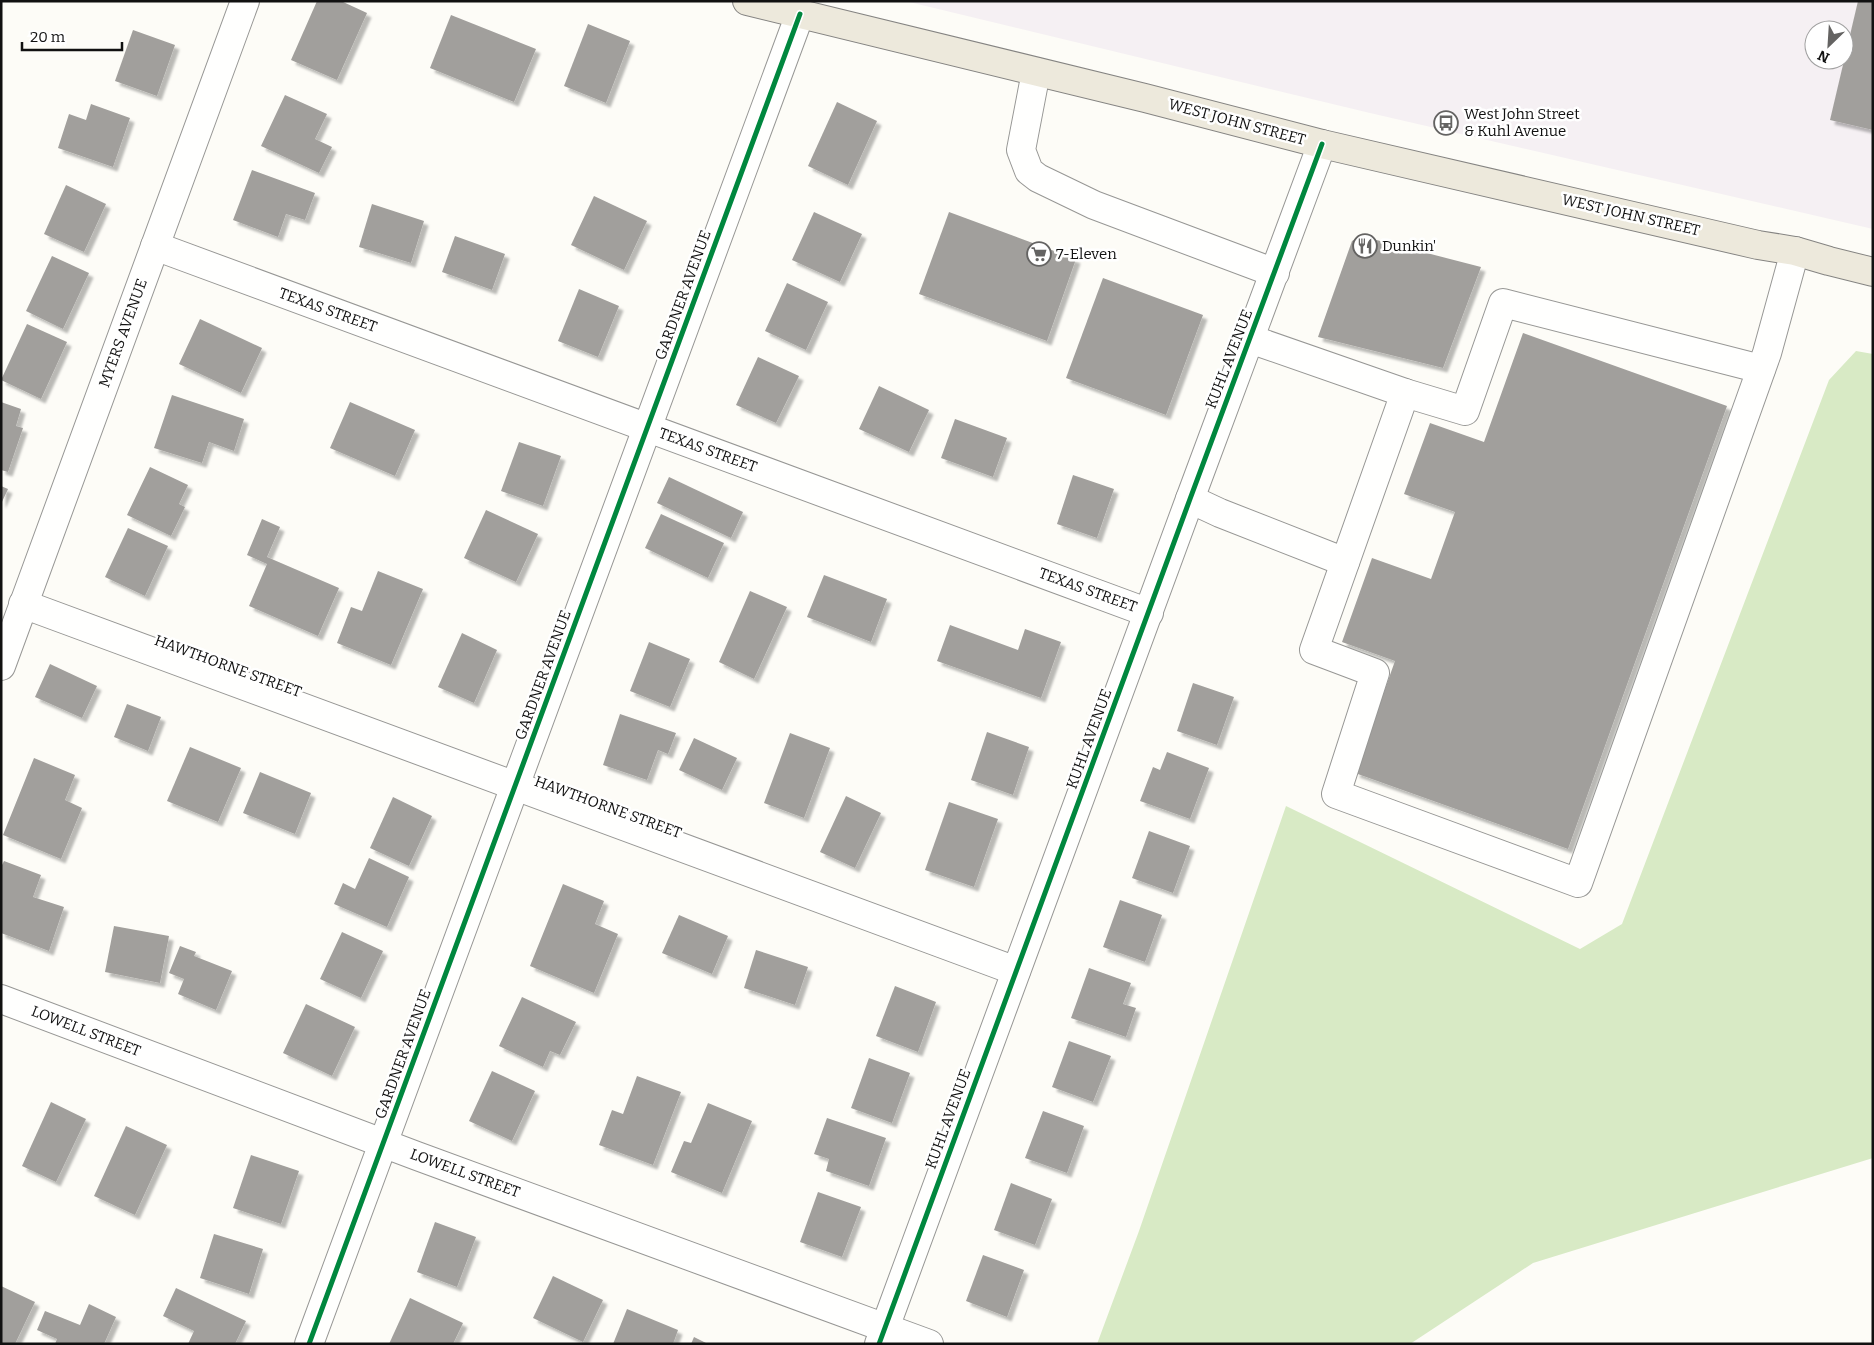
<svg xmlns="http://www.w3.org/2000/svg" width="1874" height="1345" viewBox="0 0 1874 1345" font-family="Bitter,serif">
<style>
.industrial{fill:#f5f0f3;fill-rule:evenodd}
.forest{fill:#d8eac5}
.building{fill:#a19f9c;filter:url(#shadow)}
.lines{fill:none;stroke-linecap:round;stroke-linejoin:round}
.minor-casing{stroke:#979795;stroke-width:30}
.major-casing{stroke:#858482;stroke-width:30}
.minor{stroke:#fffffe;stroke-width:28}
.major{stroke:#ede9dc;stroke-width:28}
.cycleway-casing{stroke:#fff;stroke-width:8}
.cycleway{stroke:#00873e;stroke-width:5}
.labels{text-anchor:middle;stroke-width:5;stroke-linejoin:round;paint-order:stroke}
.poi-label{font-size:15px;fill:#111;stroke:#fff;text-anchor:start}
.street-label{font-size:15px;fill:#111;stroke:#fff}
</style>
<defs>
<filter id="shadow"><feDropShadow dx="4.5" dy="4.5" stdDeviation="1" flood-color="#0004"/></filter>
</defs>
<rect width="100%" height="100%" fill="#fdfcf7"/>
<path class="industrial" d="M 905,1 L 1873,1 L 1873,229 L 1370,113 ZM 1814,30 L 1844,30 L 1844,60 L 1814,60 Z"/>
<path class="forest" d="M 1856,351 L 1873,354 L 1873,1158 L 1533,1263 L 1410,1344 L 1097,1344 L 1139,1231 L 1286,806 L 1580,949 L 1622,924 L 1829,380 Z"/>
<g class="building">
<path d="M 317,1 L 341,1 L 367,13 L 337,80 L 291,60 Z"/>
<path d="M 1858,1 L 1873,1 L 1873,130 L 1830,120 Z"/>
<path d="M 451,15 L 536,49 L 514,102 L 430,68 Z"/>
<path d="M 588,24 L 630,41 L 606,103 L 564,86 Z"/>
<path d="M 133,30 L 175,45 L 157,96 L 115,81 Z"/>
<path d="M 285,95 L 327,114 L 315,139 L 332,147 L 319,173 L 261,146 Z"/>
<path d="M 837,102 L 877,121 L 848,185 L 808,166 Z"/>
<path d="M 91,104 L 130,118 L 113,167 L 58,148 L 69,114 L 86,120 Z"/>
<path d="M 252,170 L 315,193 L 305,220 L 286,214 L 278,237 L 233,220 Z"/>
<path d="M 66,185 L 106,204 L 84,252 L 44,234 Z"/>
<path d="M 594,196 L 647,221 L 624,270 L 571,245 Z"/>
<path d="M 372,204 L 424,221 L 411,263 L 359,247 Z"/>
<path d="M 814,212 L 862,234 L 840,282 L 792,260 Z"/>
<path d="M 949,212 L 1076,259 L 1047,341 L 919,294 Z"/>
<path d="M 455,236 L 505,254 L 492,290 L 442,272 Z"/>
<path d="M 1361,236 L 1481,267 L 1443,368 L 1318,337 L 1352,241 Z"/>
<path d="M 52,256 L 89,273 L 63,329 L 26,311 Z"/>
<path d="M 1103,278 L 1203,315 L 1166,415 L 1066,378 Z"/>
<path d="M 787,283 L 828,302 L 806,350 L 765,331 Z"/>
<path d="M 579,289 L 619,306 L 598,357 L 558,341 Z"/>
<path d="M 200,319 L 262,348 L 241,393 L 179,364 Z"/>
<path d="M 27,324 L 67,342 L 41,399 L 1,380 Z"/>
<path d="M 1523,333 L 1727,406 L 1568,849 L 1355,773 L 1395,661 L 1342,642 L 1372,558 L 1431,579 L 1455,512 L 1404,494 L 1430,423 L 1484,442 Z"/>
<path d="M 758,357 L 799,376 L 776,423 L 736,405 Z"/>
<path d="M 879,386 L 929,410 L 909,452 L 859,429 Z"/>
<path d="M 172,395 L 244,419 L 234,451 L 209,442 L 202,463 L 154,448 Z"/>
<path d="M 1,402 L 21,409 L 16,426 L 23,428 L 8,472 L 1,470 Z"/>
<path d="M 350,402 L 415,430 L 395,476 L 330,448 Z"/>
<path d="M 955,419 L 1007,438 L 993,477 L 941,458 Z"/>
<path d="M 519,442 L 561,456 L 543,506 L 501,491 Z"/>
<path d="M 150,467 L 188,485 L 179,504 L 185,507 L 171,536 L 127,515 Z"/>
<path d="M 1073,475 L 1114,489 L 1097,538 L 1057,524 Z"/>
<path d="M 669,477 L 743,512 L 731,538 L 657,503 Z"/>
<path d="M 1,486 L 8,489 L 1,504 Z"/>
<path d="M 486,510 L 538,534 L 516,582 L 464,558 Z"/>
<path d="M 661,514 L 724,543 L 708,578 L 645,548 Z"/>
<path d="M 262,519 L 280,527 L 267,557 L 339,588 L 318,636 L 249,606 L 267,564 L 247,555 Z"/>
<path d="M 128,528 L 168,546 L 145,596 L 105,577 Z"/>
<path d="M 378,571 L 423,589 L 391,665 L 337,643 L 351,607 L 362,611 Z"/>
<path d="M 824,575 L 887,599 L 871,642 L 807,617 Z"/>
<path d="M 750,591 L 787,607 L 754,679 L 719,662 Z"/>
<path d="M 950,625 L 1018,650 L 1025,629 L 1061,642 L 1041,698 L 937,661 Z"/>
<path d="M 462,633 L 497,650 L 474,703 L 438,687 Z"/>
<path d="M 649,642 L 690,659 L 670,707 L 630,691 Z"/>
<path d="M 50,664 L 97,686 L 82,718 L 35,697 Z"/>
<path d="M 1193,683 L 1234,697 L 1217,745 L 1177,731 Z"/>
<path d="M 127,704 L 161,717 L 148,751 L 114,737 Z"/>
<path d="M 620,714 L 676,733 L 668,754 L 658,750 L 647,780 L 603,765 Z"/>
<path d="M 987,732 L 1029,747 L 1013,795 L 971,780 Z"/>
<path d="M 790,733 L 830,748 L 804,818 L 764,803 Z"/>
<path d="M 694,738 L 737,758 L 722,790 L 679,770 Z"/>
<path d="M 190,747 L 241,768 L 218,822 L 167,801 Z"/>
<path d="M 1167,752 L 1209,768 L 1190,819 L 1140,801 L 1153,767 L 1160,770 Z"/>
<path d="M 34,758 L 75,775 L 65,800 L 82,808 L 61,859 L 3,835 Z"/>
<path d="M 260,772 L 311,793 L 295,834 L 243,813 Z"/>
<path d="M 846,796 L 881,813 L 855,868 L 820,852 Z"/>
<path d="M 393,797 L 432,816 L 409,866 L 370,848 Z"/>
<path d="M 949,802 L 998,819 L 974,887 L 925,870 Z"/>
<path d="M 1149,831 L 1190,846 L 1173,893 L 1132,878 Z"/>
<path d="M 369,858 L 409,877 L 387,927 L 334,904 L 343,883 L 355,889 Z"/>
<path d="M 4,861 L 41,875 L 33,897 L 64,907 L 49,951 L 1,933 L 1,867 Z"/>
<path d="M 563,884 L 604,901 L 595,924 L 618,934 L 594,993 L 530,966 Z"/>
<path d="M 1120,900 L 1162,915 L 1145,962 L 1103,947 Z"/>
<path d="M 679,915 L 728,936 L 712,974 L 662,953 Z"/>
<path d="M 114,926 L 169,936 L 160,983 L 105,972 Z"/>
<path d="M 342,932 L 383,951 L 361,998 L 320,979 Z"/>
<path d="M 180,946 L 196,952 L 194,956 L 232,971 L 216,1010 L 178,994 L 184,979 L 169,973 Z"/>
<path d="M 756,950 L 808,967 L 795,1005 L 744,988 Z"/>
<path d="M 1089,968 L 1131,983 L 1123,1004 L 1136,1008 L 1126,1037 L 1071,1018 Z"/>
<path d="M 895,986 L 936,1002 L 918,1052 L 876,1036 Z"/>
<path d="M 522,997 L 576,1022 L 560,1055 L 550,1051 L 543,1067 L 499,1046 Z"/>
<path d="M 306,1004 L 355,1027 L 332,1076 L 283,1053 Z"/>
<path d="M 1069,1041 L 1111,1056 L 1093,1102 L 1052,1087 Z"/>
<path d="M 869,1058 L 910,1073 L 892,1123 L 851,1108 Z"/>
<path d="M 492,1071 L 535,1091 L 512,1141 L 469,1121 Z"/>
<path d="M 637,1076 L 681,1092 L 653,1165 L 599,1145 L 612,1110 L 623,1114 Z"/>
<path d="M 51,1102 L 86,1119 L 56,1182 L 22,1166 Z"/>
<path d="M 708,1103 L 752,1121 L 722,1193 L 671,1172 L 684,1141 L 691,1143 Z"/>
<path d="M 1043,1111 L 1084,1126 L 1067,1173 L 1025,1158 Z"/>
<path d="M 827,1118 L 886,1138 L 869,1186 L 826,1171 L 829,1159 L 814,1154 Z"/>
<path d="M 126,1126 L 167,1145 L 135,1215 L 94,1196 Z"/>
<path d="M 251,1155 L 299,1171 L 281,1224 L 233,1208 Z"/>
<path d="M 1011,1183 L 1052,1199 L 1035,1245 L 994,1230 Z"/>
<path d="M 818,1192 L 861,1207 L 842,1257 L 800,1242 Z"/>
<path d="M 435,1222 L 476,1237 L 457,1287 L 417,1272 Z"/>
<path d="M 214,1234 L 263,1249 L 249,1294 L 200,1278 Z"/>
<path d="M 983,1255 L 1024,1270 L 1007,1317 L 966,1301 Z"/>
<path d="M 553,1276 L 603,1300 L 583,1342 L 533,1318 Z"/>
<path d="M 1,1286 L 35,1302 L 15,1344 L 1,1344 Z"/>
<path d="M 176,1288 L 246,1321 L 235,1344 L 188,1344 L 194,1331 L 163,1316 Z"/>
<path d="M 410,1298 L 463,1323 L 453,1344 L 389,1344 Z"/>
<path d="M 89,1304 L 116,1317 L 104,1344 L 55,1344 L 57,1339 L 37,1330 L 45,1311 L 80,1325 Z"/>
<path d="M 627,1309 L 678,1330 L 673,1344 L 613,1344 Z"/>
<path d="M 694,1337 L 708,1344 L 691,1344 Z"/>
</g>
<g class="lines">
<g class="minor-casing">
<g id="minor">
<path d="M 1036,72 L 1021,150 L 1029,171 L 1038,178 L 1094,205 L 1275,273"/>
<path d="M 155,246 L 1149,613"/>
<path d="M 1250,339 L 1405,393 L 1314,650 L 1375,673 L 1336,794 L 1578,883 L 1767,353 L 1795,251"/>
<path d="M 1405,393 L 1465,411 L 1503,303 L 1761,369"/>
<path d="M 1190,499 L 1220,513 L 1345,562"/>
<path d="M 23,604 L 1016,971"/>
<path d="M 1,666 L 245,1"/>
<path d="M 1,999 L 417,1156 L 929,1344"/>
<path d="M 309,1344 L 800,14"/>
<path d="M 879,1344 L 1190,499 L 1322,144"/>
</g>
</g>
<g class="major-casing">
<path id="major" d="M 747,1 L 1145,98 L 1322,144 L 1758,245 L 1795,251 L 1829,261 L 1873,272"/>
</g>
<use href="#minor" class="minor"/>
<use href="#major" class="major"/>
<g class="cycleway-casing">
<g id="cycleway">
<path d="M 309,1344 L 800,14"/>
<path d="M 879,1344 L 1190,499 L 1322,144"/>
</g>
</g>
<use href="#cycleway" class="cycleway"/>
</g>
<defs>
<g id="bus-ring" transform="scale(1.25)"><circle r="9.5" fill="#fff" stroke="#646362" stroke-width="1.5"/><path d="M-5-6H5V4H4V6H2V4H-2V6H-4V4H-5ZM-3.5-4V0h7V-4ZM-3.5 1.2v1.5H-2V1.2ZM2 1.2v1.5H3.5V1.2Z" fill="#646362"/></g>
<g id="restaurant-ring" transform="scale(1.25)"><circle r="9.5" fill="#fff" stroke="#646362" stroke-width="1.5"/><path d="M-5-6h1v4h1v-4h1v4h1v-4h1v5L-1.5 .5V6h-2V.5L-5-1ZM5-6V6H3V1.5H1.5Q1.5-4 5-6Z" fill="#646362"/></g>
<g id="supermarket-ring" transform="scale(1.25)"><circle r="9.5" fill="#fff" stroke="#646362" stroke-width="1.5"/><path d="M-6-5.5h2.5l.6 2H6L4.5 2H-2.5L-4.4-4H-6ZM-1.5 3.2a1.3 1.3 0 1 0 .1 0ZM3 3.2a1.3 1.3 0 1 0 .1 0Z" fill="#646362"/></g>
</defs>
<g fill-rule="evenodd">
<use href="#bus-ring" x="1446" y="123"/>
<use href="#restaurant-ring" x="1365" y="246"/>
<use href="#supermarket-ring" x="1039" y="254"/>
</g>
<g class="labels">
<g class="poi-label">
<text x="1464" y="119">West John Street<tspan x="1464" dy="17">&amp; Kuhl Avenue</tspan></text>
<text x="1382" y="251">Dunkin'</text>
<text x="1056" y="259">7-Eleven</text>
</g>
<g class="street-label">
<text transform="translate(1237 122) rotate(15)" y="5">WEST JOHN STREET</text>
<text transform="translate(1631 215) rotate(13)" y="5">WEST JOHN STREET</text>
<text transform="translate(683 295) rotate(-70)" y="5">GARDNER AVENUE</text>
<text transform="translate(328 310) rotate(20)" y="5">TEXAS STREET</text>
<text transform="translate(123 333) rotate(-70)" y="5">MYERS AVENUE</text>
<text transform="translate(1229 359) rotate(-69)" y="5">KUHL AVENUE</text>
<text transform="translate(708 450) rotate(20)" y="5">TEXAS STREET</text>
<text transform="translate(1088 590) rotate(20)" y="5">TEXAS STREET</text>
<text transform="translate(228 666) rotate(20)" y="5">HAWTHORNE STREET</text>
<text transform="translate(543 675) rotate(-70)" y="5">GARDNER AVENUE</text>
<text transform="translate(1089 739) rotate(-70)" y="5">KUHL AVENUE</text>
<text transform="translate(608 807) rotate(20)" y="5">HAWTHORNE STREET</text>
<text transform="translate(86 1031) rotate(21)" y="5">LOWELL STREET</text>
<text transform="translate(403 1054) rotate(-70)" y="5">GARDNER AVENUE</text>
<text transform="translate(948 1119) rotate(-70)" y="5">KUHL AVENUE</text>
<text transform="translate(465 1173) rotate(20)" y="5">LOWELL STREET</text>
</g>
</g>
<rect width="1874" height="1345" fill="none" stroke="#111111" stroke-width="5"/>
<g transform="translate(1829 45) rotate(205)"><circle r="24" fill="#ffffff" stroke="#a0a0a0"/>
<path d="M0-4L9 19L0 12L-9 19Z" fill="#646362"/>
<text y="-8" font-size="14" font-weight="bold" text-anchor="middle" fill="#111111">N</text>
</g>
<path d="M22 42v8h100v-8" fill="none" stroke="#111111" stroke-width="2.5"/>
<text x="30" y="42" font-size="15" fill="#111111" stroke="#ffffff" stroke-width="4" paint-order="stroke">20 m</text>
</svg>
